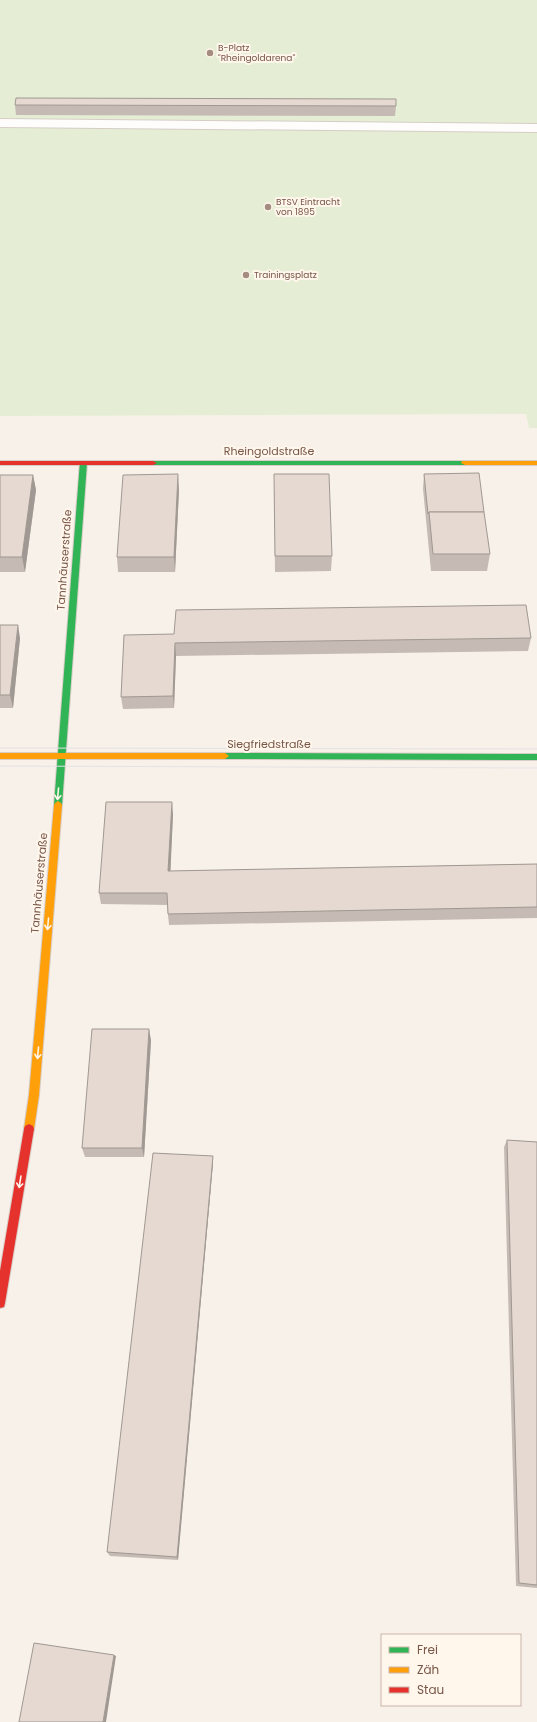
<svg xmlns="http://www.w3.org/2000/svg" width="537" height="1722" viewBox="0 0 537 1722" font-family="Poppins,sans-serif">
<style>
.green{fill:#e5eed4}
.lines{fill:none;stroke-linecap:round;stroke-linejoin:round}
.lane-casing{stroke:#d6cdc6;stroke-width:2}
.fast-casing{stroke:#d7cdc6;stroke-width:2}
.slow-casing{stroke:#d7cdc6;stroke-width:2}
.jam-casing{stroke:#d7cdc6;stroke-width:2}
.lane{fill:#fefdfc;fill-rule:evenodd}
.fast{fill:#30b455;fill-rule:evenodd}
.slow{fill:#ff9f0a;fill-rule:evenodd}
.jam{fill:#e5322d;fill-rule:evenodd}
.tram{stroke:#e4e2e5;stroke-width:1}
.wall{fill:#c5bbb4}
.shaded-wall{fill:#a09892}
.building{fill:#e5d9d1;stroke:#a09892}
.oneway{stroke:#fff6ec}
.poi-dot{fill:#a58c81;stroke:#fff6ec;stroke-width:1.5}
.labels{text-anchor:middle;stroke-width:4;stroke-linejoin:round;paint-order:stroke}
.far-poi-label{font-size:9px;fill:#785648;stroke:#fff6ec;text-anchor:start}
.street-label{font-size:11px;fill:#785648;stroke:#fff6ec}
</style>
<rect width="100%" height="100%" fill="#f8f1ea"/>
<path class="green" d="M 0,0 L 537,0 L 537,428 L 529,428 L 526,414 L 0,416 Z"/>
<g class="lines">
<g class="lane-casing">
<path id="lane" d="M 0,119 L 537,124 L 537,132 L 0,127 Z"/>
</g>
<g class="fast-casing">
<g id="fast">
<path d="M 80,461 L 83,461 L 87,463 L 62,805 L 61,807 L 55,807 L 54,805 Z"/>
<path d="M 150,461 L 465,461 L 469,463 L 465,465 L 150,465 Z"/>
<path d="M 225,753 L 537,754 L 537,760 L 225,759 L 221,756 Z"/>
</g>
</g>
<g class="slow-casing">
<g id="slow">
<path d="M 462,461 L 537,461 L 537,465 L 465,465 L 461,463 Z"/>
<path d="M 0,753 L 225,753 L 229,756 L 225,759 L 0,759 Z"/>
<path d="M 58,801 L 61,803 L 62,805 L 39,1095 L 34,1129 L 33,1132 L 29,1134 L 25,1132 L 24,1129 L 29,1095 L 54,805 L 55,803 Z"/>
</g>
</g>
<g class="jam-casing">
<g id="jam">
<path d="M 0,461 L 153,461 L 157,463 L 153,465 L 0,465 Z"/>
<path d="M 29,1124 L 33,1126 L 34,1129 L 5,1303 L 4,1307 L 0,1308 L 0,1271 L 24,1129 L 25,1126 Z"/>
</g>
</g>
<use href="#lane" class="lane"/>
<use href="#fast" class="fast"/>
<use href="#slow" class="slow"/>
<use href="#jam" class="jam"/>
<g class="tram">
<path d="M 0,748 L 537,749"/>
<path d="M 0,766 L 537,768"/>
</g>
</g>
<g class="wall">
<path d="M 15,105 L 396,106 L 395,116 L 16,115 Z"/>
<path d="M 424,474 L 490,554 L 487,571 L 431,571 L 423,489 Z"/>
<path d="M 0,475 L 33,475 L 36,490 L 25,572 L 0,572 Z"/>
<path d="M 179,490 L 175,572 L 118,572 L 117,557 Z"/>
<path d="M 274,490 L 332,556 L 331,571 L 275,572 Z"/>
<path d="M 0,625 L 20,638 L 13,708 L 0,708 Z"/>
<path d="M 124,635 L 531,638 L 528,651 L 176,656 L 174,708 L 123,709 L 121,697 Z"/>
<path d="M 173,814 L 170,871 L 537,864 L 537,918 L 169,925 L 167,905 L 101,904 L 99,893 Z"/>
<path d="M 151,1040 L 144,1157 L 85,1157 L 82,1148 Z"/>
<path d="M 507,1140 L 537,1142 L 537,1588 L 516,1586 L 504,1147 Z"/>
<path d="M 213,1156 L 213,1163 L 178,1560 L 110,1556 L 107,1552 Z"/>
</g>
<g class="shaded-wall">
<path d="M 178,474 L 179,490 L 175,572 L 174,557 Z"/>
<path d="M 33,475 L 36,490 L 25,572 L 22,557 Z"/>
<path d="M 18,625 L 20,638 L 13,708 L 10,695 Z"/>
<path d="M 175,643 L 176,656 L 174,708 L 173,696 Z"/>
<path d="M 172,802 L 173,814 L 170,882 L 168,871 Z"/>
<path d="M 149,1029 L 151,1040 L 144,1157 L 142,1148 Z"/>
<path d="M 213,1156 L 213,1163 L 178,1560 L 177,1557 Z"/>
<path d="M 114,1655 L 116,1656 L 106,1722 L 103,1722 Z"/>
</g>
<g class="building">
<path d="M 16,98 L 396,99 L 396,106 L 15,105 Z"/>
<path d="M 479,473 L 484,512 L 429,512 L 428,514 L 424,474 Z"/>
<path d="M 178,474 L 174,557 L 117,557 L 123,475 Z"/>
<path d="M 274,474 L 329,474 L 332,556 L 275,556 Z"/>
<path d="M 0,475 L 33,475 L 22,557 L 0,557 Z"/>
<path d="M 429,512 L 484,512 L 490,554 L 433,554 Z"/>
<path d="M 526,605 L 531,638 L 175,643 L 173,696 L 121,697 L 124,635 L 174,634 L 176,610 Z"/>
<path d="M 0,625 L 18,625 L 10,695 L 0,695 Z"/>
<path d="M 106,802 L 172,802 L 168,871 L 537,864 L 537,907 L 168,914 L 167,893 L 99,893 Z"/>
<path d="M 92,1029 L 149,1029 L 142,1148 L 82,1148 Z"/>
<path d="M 507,1140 L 537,1142 L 537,1585 L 519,1583 Z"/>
<path d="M 153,1153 L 213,1156 L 177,1557 L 107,1552 Z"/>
<path d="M 34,1643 L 114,1655 L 103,1722 L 19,1722 Z"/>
</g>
<defs><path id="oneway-shaft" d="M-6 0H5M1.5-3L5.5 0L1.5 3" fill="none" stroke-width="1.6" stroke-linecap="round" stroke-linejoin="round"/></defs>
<g class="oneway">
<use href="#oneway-shaft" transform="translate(58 794) rotate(95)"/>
<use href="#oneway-shaft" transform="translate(48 924) rotate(95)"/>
<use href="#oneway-shaft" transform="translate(38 1053) rotate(95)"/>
<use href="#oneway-shaft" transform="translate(20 1182) rotate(99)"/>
</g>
<g class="poi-dot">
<circle cx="210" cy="53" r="4"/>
<circle cx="268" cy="207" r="4"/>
<circle cx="246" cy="275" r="4"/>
</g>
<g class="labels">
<g class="far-poi-label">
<text x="218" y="51">B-Platz<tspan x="218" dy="10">"Rheingoldarena"</tspan></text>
<text x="276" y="205">BTSV Eintracht<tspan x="276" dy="10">von 1895</tspan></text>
<text x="254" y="278">Trainingsplatz</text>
</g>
<g class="street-label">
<text x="269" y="455">Rheingoldstraße</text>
<text transform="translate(64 560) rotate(-86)" y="4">Tannhäuserstraße</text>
<text x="269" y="748">Siegfriedstraße</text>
<text transform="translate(39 883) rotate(-85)" y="4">Tannhäuserstraße</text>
</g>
</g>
<rect x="381" y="1634" width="140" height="72" fill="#fff6ec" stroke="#c9b6aa"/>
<rect x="389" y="1647" width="20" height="6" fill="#30b455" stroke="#c9b6aa"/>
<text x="417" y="1654" font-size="12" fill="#785648">Frei</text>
<rect x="389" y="1667" width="20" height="6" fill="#ff9f0a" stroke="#c9b6aa"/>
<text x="417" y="1674" font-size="12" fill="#785648">Zäh</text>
<rect x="389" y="1687" width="20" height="6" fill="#e5322d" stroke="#c9b6aa"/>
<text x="417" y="1694" font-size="12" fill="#785648">Stau</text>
</svg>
